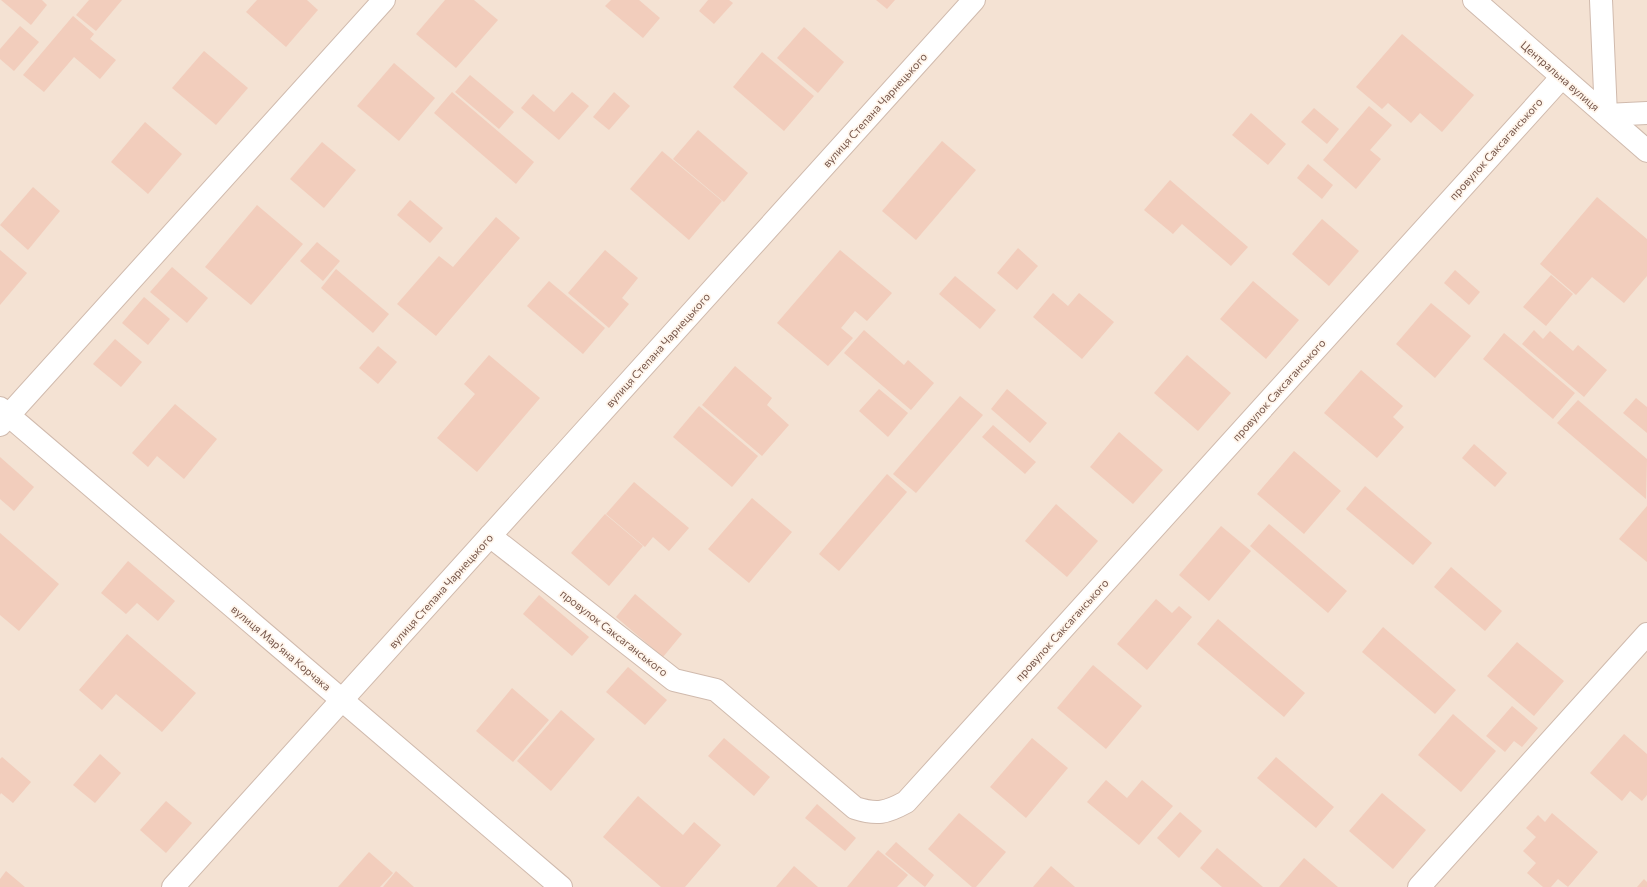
<svg xmlns="http://www.w3.org/2000/svg" width="1647" height="887" viewBox="0 0 1647 887" font-family="Commissioner,sans-serif">
<style>
.residential{fill:#f4e2d3}
.building{fill:#f2cdbc}
.lines{fill:none;stroke-linecap:round;stroke-linejoin:round}
.minor-casing{stroke:#d0baad;stroke-width:24}
.minor{stroke:#fff;stroke-width:22}
.labels{text-anchor:middle;stroke-width:3.5;stroke-linejoin:round;paint-order:stroke}
.street-label{font-size:11px;fill:#755549;stroke:#fff5eb}
</style>
<rect width="100%" height="100%" fill="#fcf1e4"/>
<rect class="residential" x="0" y="0" width="1647" height="887"/>
<g class="building">
<path d="M 1,0 L 42,0 L 47,5 L 31,25 Z"/>
<path d="M 89,0 L 122,0 L 96,31 L 76,15 Z"/>
<path d="M 257,0 L 307,0 L 318,10 L 286,47 L 246,12 Z"/>
<path d="M 445,0 L 474,0 L 498,20 L 456,68 L 416,34 Z"/>
<path d="M 611,0 L 639,0 L 660,18 L 643,38 L 605,6 Z"/>
<path d="M 708,0 L 729,0 L 733,3 L 714,24 L 699,11 Z"/>
<path d="M 876,0 L 895,0 L 887,9 Z"/>
<path d="M 73,16 L 94,34 L 90,39 L 116,60 L 100,79 L 74,57 L 44,92 L 23,75 Z"/>
<path d="M 20,26 L 39,42 L 14,71 L 0,59 L 0,49 Z"/>
<path d="M 804,27 L 844,62 L 818,93 L 777,58 Z"/>
<path d="M 1402,34 L 1474,95 L 1442,132 L 1420,113 L 1411,123 L 1388,103 L 1382,109 L 1356,87 Z"/>
<path d="M 204,51 L 248,88 L 216,125 L 172,88 Z"/>
<path d="M 762,52 L 814,96 L 784,131 L 733,87 Z"/>
<path d="M 394,63 L 435,98 L 399,141 L 357,106 Z"/>
<path d="M 470,75 L 514,112 L 499,129 L 455,92 Z"/>
<path d="M 452,92 L 534,162 L 516,184 L 434,113 Z"/>
<path d="M 572,92 L 589,106 L 559,140 L 521,108 L 533,94 L 554,112 Z"/>
<path d="M 614,92 L 630,106 L 609,130 L 593,117 Z"/>
<path d="M 1369,106 L 1392,125 L 1370,150 L 1381,159 L 1356,189 L 1323,160 Z"/>
<path d="M 1314,108 L 1339,129 L 1327,144 L 1301,122 Z"/>
<path d="M 1251,113 L 1286,144 L 1268,165 L 1232,135 Z"/>
<path d="M 145,122 L 182,154 L 148,194 L 111,162 Z"/>
<path d="M 698,130 L 748,173 L 724,202 L 673,159 Z"/>
<path d="M 942,141 L 976,170 L 916,240 L 882,211 Z"/>
<path d="M 322,142 L 356,170 L 324,208 L 290,179 Z"/>
<path d="M 662,151 L 722,201 L 689,240 L 630,189 Z"/>
<path d="M 1308,164 L 1333,185 L 1322,199 L 1297,178 Z"/>
<path d="M 1170,180 L 1248,247 L 1231,266 L 1182,224 L 1173,234 L 1144,210 Z"/>
<path d="M 33,187 L 60,211 L 28,250 L 0,225 Z"/>
<path d="M 1597,197 L 1647,239 L 1647,276 L 1624,303 L 1592,277 L 1576,295 L 1540,264 Z"/>
<path d="M 410,200 L 443,228 L 430,243 L 397,215 Z"/>
<path d="M 257,205 L 303,244 L 251,305 L 205,267 Z"/>
<path d="M 496,217 L 520,238 L 436,336 L 397,304 L 439,256 L 453,267 Z"/>
<path d="M 1322,219 L 1359,251 L 1329,286 L 1292,254 Z"/>
<path d="M 317,242 L 340,261 L 323,281 L 300,261 Z"/>
<path d="M 1018,248 L 1038,266 L 1017,290 L 997,273 Z"/>
<path d="M 0,250 L 27,273 L 0,305 Z"/>
<path d="M 605,250 L 638,278 L 622,298 L 629,304 L 609,328 L 568,293 Z"/>
<path d="M 840,250 L 892,293 L 867,321 L 855,311 L 841,328 L 853,338 L 828,366 L 777,323 Z"/>
<path d="M 172,267 L 208,298 L 187,323 L 150,292 Z"/>
<path d="M 336,269 L 389,314 L 373,333 L 321,288 Z"/>
<path d="M 1455,270 L 1480,292 L 1469,305 L 1444,283 Z"/>
<path d="M 1551,275 L 1573,294 L 1546,326 L 1523,307 Z"/>
<path d="M 955,276 L 996,310 L 980,329 L 939,294 Z"/>
<path d="M 549,281 L 605,328 L 583,354 L 527,306 Z"/>
<path d="M 1253,281 L 1299,320 L 1266,359 L 1220,319 Z"/>
<path d="M 1053,293 L 1068,306 L 1079,293 L 1114,322 L 1082,359 L 1033,317 Z"/>
<path d="M 144,297 L 170,319 L 148,345 L 122,323 Z"/>
<path d="M 1431,303 L 1471,336 L 1435,378 L 1396,344 Z"/>
<path d="M 864,330 L 904,365 L 908,360 L 934,383 L 911,410 L 844,353 Z"/>
<path d="M 1534,330 L 1543,339 L 1550,331 L 1573,351 L 1578,345 L 1607,370 L 1584,397 L 1522,344 Z"/>
<path d="M 1504,333 L 1575,393 L 1553,419 L 1483,359 Z"/>
<path d="M 115,339 L 142,362 L 121,387 L 93,364 Z"/>
<path d="M 378,346 L 397,362 L 378,384 L 359,368 Z"/>
<path d="M 489,355 L 540,398 L 477,472 L 437,438 L 475,394 L 464,384 Z"/>
<path d="M 1187,355 L 1231,393 L 1198,431 L 1154,393 Z"/>
<path d="M 735,366 L 772,398 L 767,405 L 789,425 L 762,456 L 702,405 Z"/>
<path d="M 1361,370 L 1403,406 L 1393,417 L 1404,427 L 1377,458 L 1324,413 Z"/>
<path d="M 879,389 L 908,413 L 888,437 L 859,411 Z"/>
<path d="M 1007,389 L 1047,423 L 1030,443 L 991,409 Z"/>
<path d="M 960,396 L 983,415 L 916,493 L 893,474 Z"/>
<path d="M 1636,398 L 1647,407 L 1647,433 L 1623,413 Z"/>
<path d="M 1578,400 L 1647,459 L 1646,499 L 1557,423 Z"/>
<path d="M 175,404 L 217,439 L 184,479 L 157,456 L 148,467 L 132,453 Z"/>
<path d="M 699,406 L 758,456 L 732,487 L 673,437 Z"/>
<path d="M 993,425 L 1036,462 L 1025,474 L 982,437 Z"/>
<path d="M 1119,432 L 1163,470 L 1133,504 L 1090,467 Z"/>
<path d="M 1474,444 L 1507,473 L 1495,487 L 1462,458 Z"/>
<path d="M 1294,451 L 1341,491 L 1304,534 L 1257,494 Z"/>
<path d="M 0,457 L 34,487 L 14,511 L 0,499 Z"/>
<path d="M 887,474 L 907,492 L 839,571 L 819,554 Z"/>
<path d="M 634,482 L 689,528 L 669,551 L 653,537 L 645,547 L 606,514 Z"/>
<path d="M 1365,486 L 1432,543 L 1413,565 L 1346,509 Z"/>
<path d="M 752,498 L 792,532 L 749,583 L 708,549 Z"/>
<path d="M 1056,504 L 1098,541 L 1067,577 L 1025,541 Z"/>
<path d="M 1647,506 L 1647,562 L 1619,539 Z"/>
<path d="M 605,514 L 643,546 L 609,586 L 571,553 Z"/>
<path d="M 1269,524 L 1347,591 L 1328,613 L 1250,546 Z"/>
<path d="M 1221,526 L 1251,551 L 1209,601 L 1179,575 Z"/>
<path d="M 0,533 L 59,584 L 19,631 L 0,615 Z"/>
<path d="M 128,561 L 175,601 L 158,621 L 137,603 L 126,614 L 101,593 Z"/>
<path d="M 1451,567 L 1502,611 L 1485,631 L 1434,587 Z"/>
<path d="M 635,594 L 682,634 L 663,657 L 616,617 Z"/>
<path d="M 539,595 L 589,637 L 572,656 L 523,614 Z"/>
<path d="M 1156,599 L 1172,613 L 1179,606 L 1192,617 L 1147,670 L 1117,644 Z"/>
<path d="M 1218,619 L 1305,693 L 1284,717 L 1197,644 Z"/>
<path d="M 1383,627 L 1456,690 L 1435,714 L 1362,652 Z"/>
<path d="M 127,634 L 196,693 L 162,732 L 116,694 L 102,710 L 79,690 Z"/>
<path d="M 1517,642 L 1564,681 L 1534,716 L 1487,676 Z"/>
<path d="M 1093,665 L 1142,706 L 1106,749 L 1057,708 Z"/>
<path d="M 628,667 L 667,700 L 645,725 L 606,692 Z"/>
<path d="M 512,688 L 549,720 L 513,762 L 476,731 Z"/>
<path d="M 1512,706 L 1538,728 L 1522,747 L 1514,741 L 1505,752 L 1486,736 Z"/>
<path d="M 561,710 L 595,739 L 551,791 L 517,761 Z"/>
<path d="M 1453,714 L 1496,751 L 1461,792 L 1418,755 Z"/>
<path d="M 1624,734 L 1647,754 L 1647,795 L 1642,801 L 1630,791 L 1622,801 L 1590,773 Z"/>
<path d="M 724,738 L 770,777 L 754,796 L 708,756 Z"/>
<path d="M 1032,738 L 1068,768 L 1026,818 L 990,787 Z"/>
<path d="M 100,754 L 121,773 L 95,803 L 73,785 Z"/>
<path d="M 2,757 L 31,782 L 13,803 L 1,793 L 0,795 L 0,759 Z"/>
<path d="M 1276,757 L 1334,807 L 1316,828 L 1257,778 Z"/>
<path d="M 1106,780 L 1127,798 L 1142,780 L 1173,806 L 1139,845 L 1087,802 Z"/>
<path d="M 1382,793 L 1426,830 L 1393,869 L 1349,831 Z"/>
<path d="M 638,796 L 683,835 L 694,822 L 721,845 L 685,887 L 661,887 L 603,837 Z"/>
<path d="M 166,801 L 192,823 L 166,853 L 140,830 Z"/>
<path d="M 817,804 L 856,838 L 845,851 L 805,818 Z"/>
<path d="M 1180,812 L 1202,831 L 1179,858 L 1157,838 Z"/>
<path d="M 959,813 L 1006,852 L 976,887 L 972,887 L 928,849 Z"/>
<path d="M 1552,813 L 1598,852 L 1568,887 L 1558,879 L 1551,887 L 1543,887 L 1527,873 L 1536,863 L 1523,851 L 1536,837 L 1526,828 L 1538,815 L 1545,822 Z"/>
<path d="M 896,842 L 934,875 L 925,887 L 885,854 Z"/>
<path d="M 1217,848 L 1263,887 L 1222,887 L 1200,868 Z"/>
<path d="M 878,850 L 908,875 L 897,887 L 847,887 Z"/>
<path d="M 369,852 L 393,873 L 380,887 L 338,887 Z"/>
<path d="M 1304,858 L 1338,887 L 1279,887 Z"/>
<path d="M 794,866 L 818,887 L 776,887 Z"/>
<path d="M 1051,866 L 1075,887 L 1033,887 Z"/>
<path d="M 6,871 L 25,887 L 0,887 L 0,879 Z"/>
<path d="M 396,871 L 414,887 L 383,887 Z"/>
<path d="M 1644,879 L 1647,882 L 1647,887 L 1637,887 Z"/>
</g>
<g class="lines">
<g class="minor-casing">
<g id="minor">
<path d="M 1474,0 L 1647,151"/>
<path d="M 1601,0 L 1606,115 L 1647,113"/>
<path d="M 0,408 L 561,887"/>
<path d="M 0,425 L 384,0"/>
<path d="M 490,536 L 674,680 L 716,690 L 855,808 C 877,815 886,813 906,802 L 1562,77"/>
<path d="M 173,887 L 974,0"/>
<path d="M 1419,887 L 1647,634"/>
</g>
</g>
<use href="#minor" class="minor"/>
</g>
<g class="labels">
<g class="street-label">
<text transform="translate(1560 76) rotate(41)" y="4">Центральна вулиця</text>
<text transform="translate(875 110) rotate(-48)" y="4">вулиця Степана Чарнецького</text>
<text transform="translate(1496 149) rotate(-48)" y="4">провулок Саксаганського</text>
<text transform="translate(658 350) rotate(-48)" y="4">вулиця Степана Чарнецького</text>
<text transform="translate(1279 390) rotate(-48)" y="4">провулок Саксаганського</text>
<text transform="translate(441 591) rotate(-48)" y="4">вулиця Степана Чарнецького</text>
<text transform="translate(1062 630) rotate(-48)" y="4">провулок Саксаганського</text>
<text transform="translate(614 633) rotate(38)" y="4">провулок Саксаганського</text>
<text transform="translate(281 648) rotate(40)" y="4">вулиця Мар'яна Корчака</text>
</g>
</g>
</svg>
